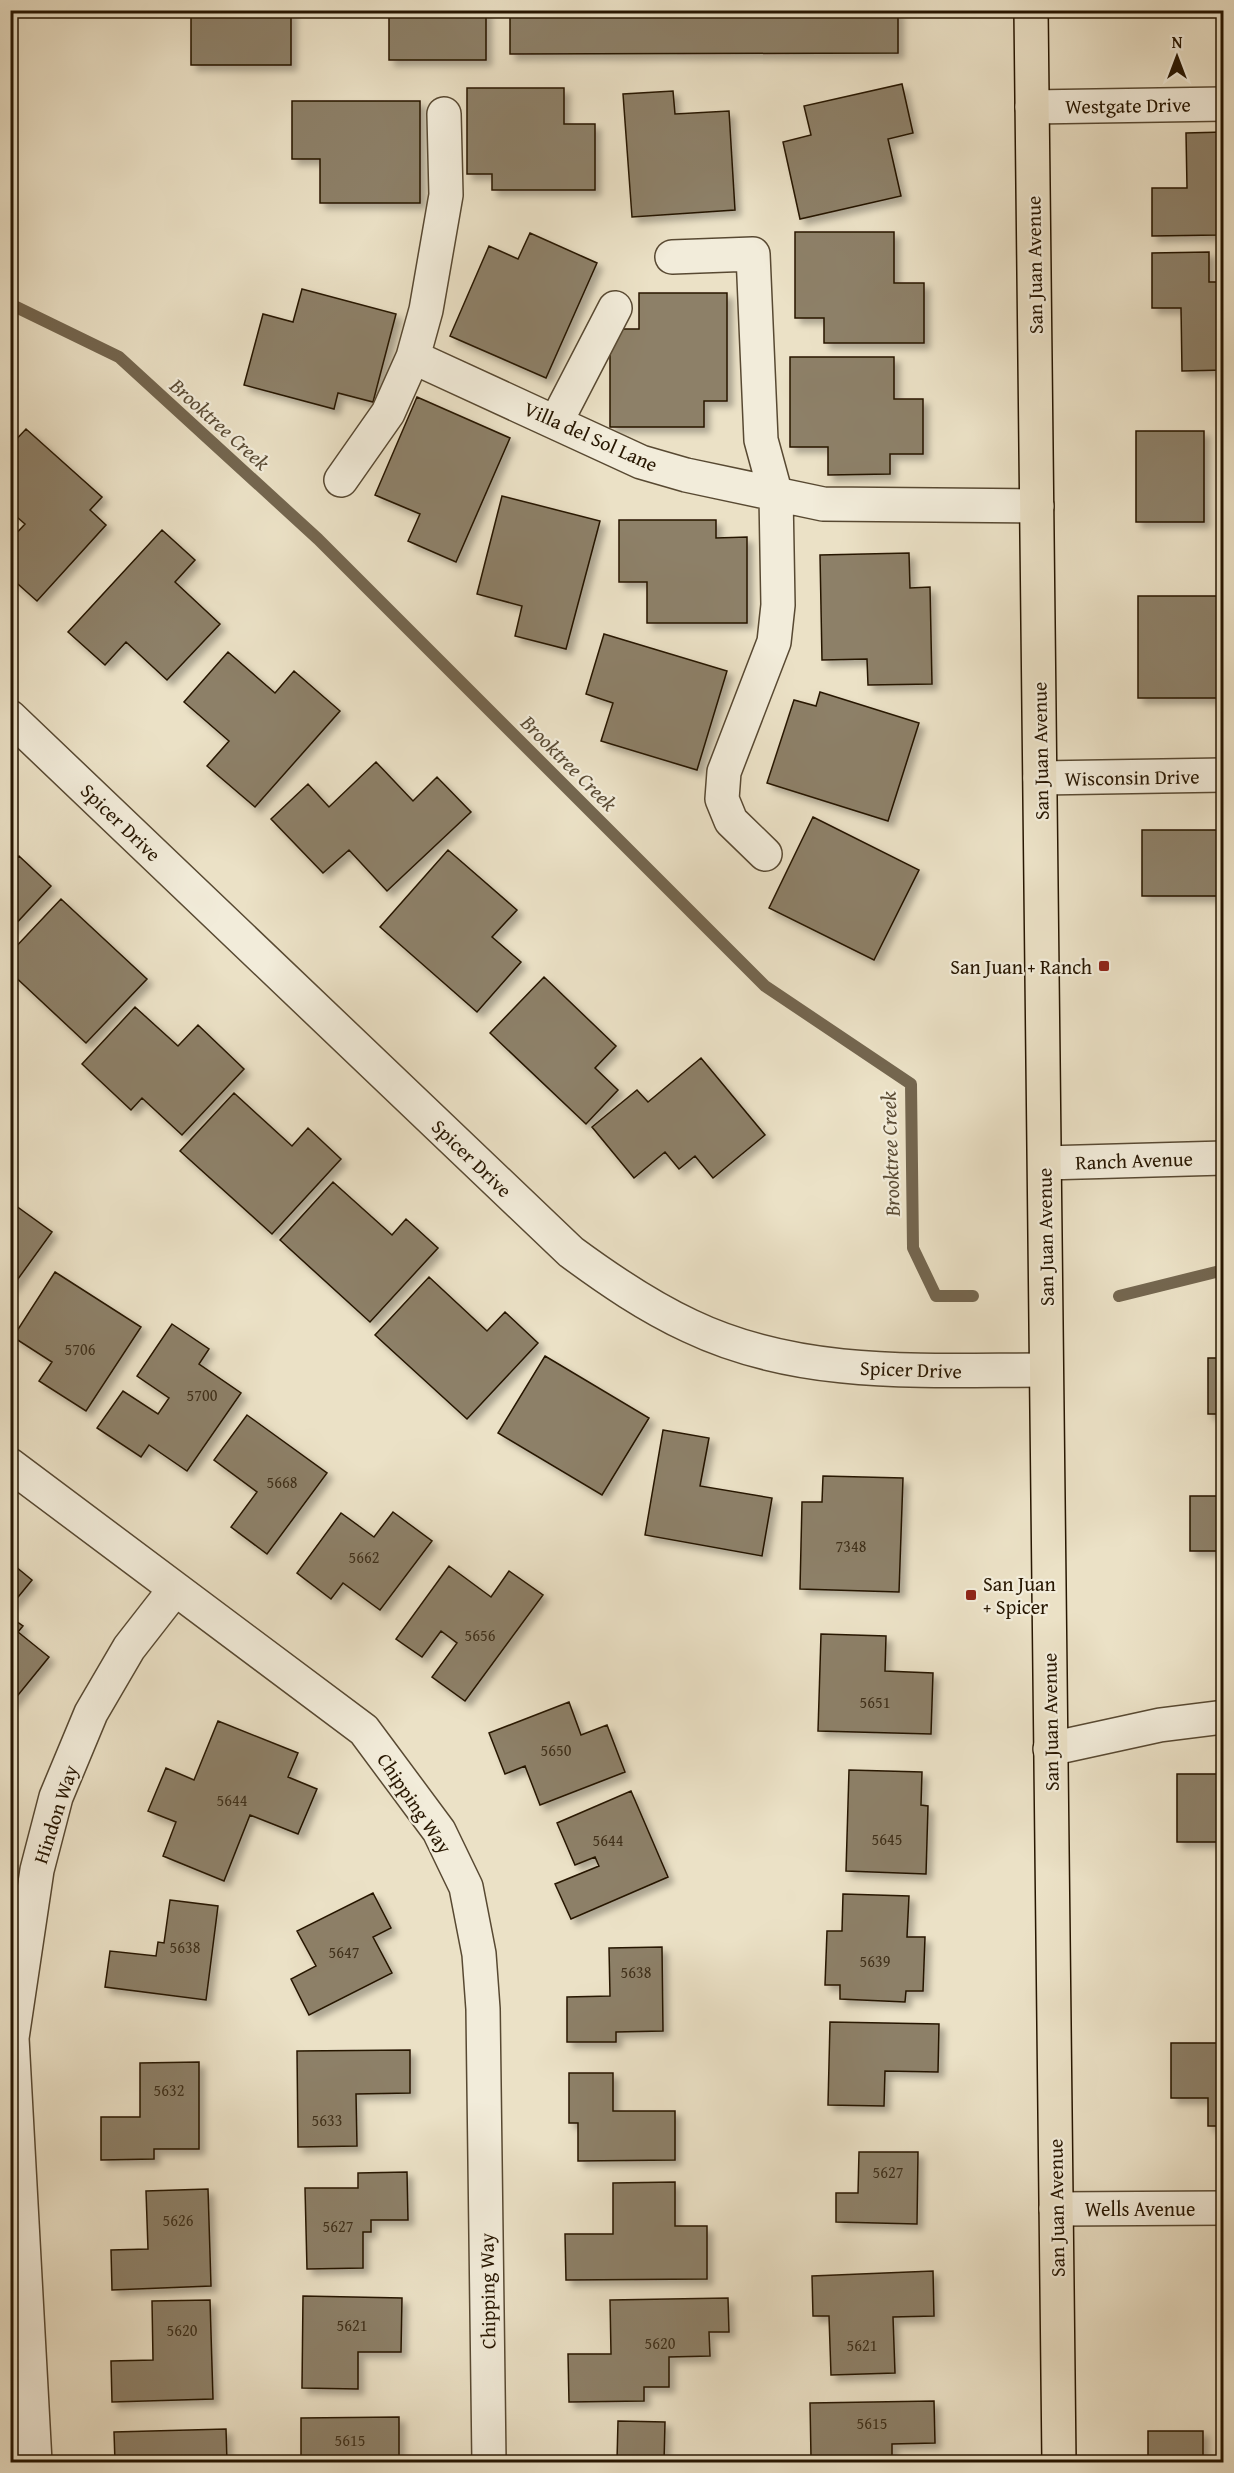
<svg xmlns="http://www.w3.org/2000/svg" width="1234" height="2473" font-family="'Gentium Book Plus',serif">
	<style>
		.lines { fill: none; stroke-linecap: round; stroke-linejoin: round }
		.stream { stroke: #74664f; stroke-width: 12 }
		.building { fill: #8d8067; stroke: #271601; stroke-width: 1.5; filter: url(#shadow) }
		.minor-casing { stroke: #584932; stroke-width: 36 }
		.major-casing { stroke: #271601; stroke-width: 36 }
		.minor { stroke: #f2ecda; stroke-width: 33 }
		.major { stroke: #ebe1c6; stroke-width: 33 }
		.poi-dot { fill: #8f2418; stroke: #f2ecda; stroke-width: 2 }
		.labels { text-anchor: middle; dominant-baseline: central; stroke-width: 4.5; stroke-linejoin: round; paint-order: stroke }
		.number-label { font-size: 16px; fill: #40301a }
		.street-label { font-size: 20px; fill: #271601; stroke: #f2ecda }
		.poi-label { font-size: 20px; fill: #271601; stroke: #f2ecda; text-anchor: end }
		.water-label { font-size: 21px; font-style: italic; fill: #5b4c35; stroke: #f2ecda }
	</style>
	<defs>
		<filter id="shadow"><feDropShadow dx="5.5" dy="5.5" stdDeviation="3" flood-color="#0004"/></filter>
	</defs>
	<rect width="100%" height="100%" fill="#ebe1c6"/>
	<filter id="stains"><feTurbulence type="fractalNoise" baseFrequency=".00333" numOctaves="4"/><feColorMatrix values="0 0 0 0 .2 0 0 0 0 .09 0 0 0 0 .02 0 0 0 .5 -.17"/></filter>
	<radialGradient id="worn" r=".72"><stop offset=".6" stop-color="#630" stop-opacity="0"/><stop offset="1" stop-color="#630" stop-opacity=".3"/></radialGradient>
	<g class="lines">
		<path class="stream" d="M10 304 119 357 318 539 765 986 911 1084 913 1248 936 1296H973
			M1119 1296 1224 1270"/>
	</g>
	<path class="building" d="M191 10H291V65H191Z
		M389 10H486V60H389Z
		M510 10H898V53L510 54Z
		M902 84 913 133 888 139 901 196 800 219 783 142 811 135 804 106Z
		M467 88H564V124H595V190H492V174H467Z
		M673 91 675 114 729 111 735 210 632 217 623 94Z
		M292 101H420V203H320V159H292Z
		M1224 132V193H1217L1218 235 1152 236V188H1187L1186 133Z
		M795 232H894V283H924V343H824V318H795Z
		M530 233 597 263 546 378 450 336 489 246 518 259Z
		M1209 252V282H1224V370L1182 371 1181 308H1152V253Z
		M302 289 396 314 373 402 338 393 334 409 244 385 263 314 293 322Z
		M639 293H727V401H704V427H610V329H639Z
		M790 357H894V399H923V454H890V474L828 475V447H790Z
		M417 397 510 438 456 562 408 541 420 514 375 495Z
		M26 429 102 497 90 510 106 525 37 601 10 577V540L25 524 10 511V446Z
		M1136 431H1204V522H1136Z
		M502 496 600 521 566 649 515 636 522 606 477 594Z
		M619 520H716V538L747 537V623H647V582H619Z
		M162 530 195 560 175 582 220 624 167 680 126 642 105 665 68 632Z
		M909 553 910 588 930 587 932 684 868 685 867 659 822 660 820 555Z
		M1138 596H1217V698H1138Z
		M604 634 727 671 697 770 601 741 613 703 586 694Z
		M228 652 275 693 294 671 340 711 255 807 207 766 229 741 184 702Z
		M820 692 919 723 888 821 767 783 794 700 816 706Z
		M376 762 413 801 437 777 471 812 387 891 349 850 323 873 271 819 308 784 329 807Z
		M813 817 919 870 874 960 769 908Z
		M1142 830H1224V896H1142Z
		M448 850 517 910 492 937 521 962 477 1012 380 927Z
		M19 856 51 886 10 930V865Z
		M61 899 147 979 86 1043 10 972V953Z
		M544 977 616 1046 595 1068 618 1090 586 1124 490 1033Z
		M135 1007 178 1046 198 1025 244 1069 182 1135 142 1098 131 1110 82 1064Z
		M701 1058 765 1135 713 1178 695 1156 679 1169 665 1152 634 1178 592 1127 637 1090 648 1102Z
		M234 1093 292 1146 308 1128 341 1159 272 1234 180 1151Z
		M333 1182 392 1235 406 1219 438 1248 370 1322 280 1240Z
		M12 1203 52 1232 10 1290V1205Z
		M55 1272 141 1327 86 1411 39 1381 52 1362 13 1337Z
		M429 1277 487 1331 505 1312 538 1343 467 1419 375 1335Z
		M172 1324 209 1349 199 1364 241 1393 187 1471 149 1445 141 1457 97 1428 123 1391 158 1414 169 1398 137 1376Z
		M545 1356 649 1418 602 1495 498 1433Z
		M1208 1358H1224V1414H1208Z
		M247 1415 327 1473 267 1554 231 1527 257 1492 214 1460Z
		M663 1430 709 1438 700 1486 772 1498 762 1556 645 1535Z
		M823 1476 903 1478 899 1592 800 1589 802 1502H822Z
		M1190 1496H1224V1551H1190Z
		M393 1512 432 1541 380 1610 343 1583 331 1599 297 1573 341 1513 374 1537Z
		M10 1562 32 1580 10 1607Z
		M449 1566 491 1597 509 1571 543 1595 465 1701 432 1677 457 1643 441 1631 422 1657 396 1639Z
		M10 1617 23 1626 18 1632 49 1657 10 1705Z
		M821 1634 886 1636 885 1671 933 1673 931 1734 818 1731Z
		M569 1702 581 1735 607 1725 625 1772 540 1805 525 1766 505 1774 489 1733Z
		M218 1721 298 1753 288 1777 317 1789 298 1834 250 1815 224 1881 163 1856 176 1822 148 1811 166 1768 194 1780Z
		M849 1770 922 1772 921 1805 928 1806 926 1874 846 1871Z
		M1177 1774H1224V1842H1177Z
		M631 1791 668 1877 571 1919 555 1884 599 1866 595 1857 575 1865 557 1823Z
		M373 1893 391 1928 373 1937 392 1973 309 2015 291 1979 316 1966 297 1931Z
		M843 1894 909 1896 907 1937H925L923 1991H906L905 2002 840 1999V1985H825L827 1931H842Z
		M170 1900 218 1906 206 2000 105 1987 110 1951 156 1956 158 1942 164 1943Z
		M662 1947 663 2031 616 2032V2042H567V1997L610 1996 609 1948Z
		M830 2022 939 2024 938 2072 885 2071 884 2106 828 2105Z
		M1171 2043H1224V2126H1208V2098H1171Z
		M410 2050V2093L356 2094 357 2146 298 2147 297 2051Z
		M199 2062V2149H154V2159L101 2160V2117H140V2063Z
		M569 2073H613V2111H675V2160L578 2161V2123H569Z
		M859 2152H918L917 2224 836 2222V2193H858Z
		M407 2172 408 2220H371V2232H363V2268L307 2269 305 2188H358V2173Z
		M675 2182V2226H707V2279L566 2280 565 2234H613V2183Z
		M208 2189 211 2286 112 2290 111 2250 148 2249 146 2191Z
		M933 2271 934 2316 893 2317 895 2373 831 2375 829 2316H813L812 2276Z
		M303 2296 402 2298 401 2352H358V2389L302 2388Z
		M728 2298 729 2332H709L710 2356 669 2357V2387H644V2401L569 2402 568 2354H611L610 2300Z
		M210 2300 213 2399 112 2402 111 2361 153 2360 152 2301Z
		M934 2401 935 2443 892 2444V2462H834L833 2457H811L810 2403Z
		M399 2417V2462H301V2418Z
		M618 2421 665 2422 664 2462H570V2459L617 2460Z
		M226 2429 227 2462H115L114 2432Z
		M1148 2431H1203V2462H1148Z"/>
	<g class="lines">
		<g class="minor-casing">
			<path id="minor" d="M1032 107 1224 104
				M672 257 753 254 761 440 776 495 778 605 774 642 724 772 722 799 731 821 765 854
				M413 357 641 462 686 475 823 504 1037 506
				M556 422 615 308
				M341 480 388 413 413 357 426 310 446 195 444 114
				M10 717 571 1252C609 1280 647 1306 690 1326 801 1379 926 1370 1045 1370
				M1040 778 1224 775
				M1045 1163 1224 1158
				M10 1465 364 1730 439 1831 466 1887 479 1954 483 2009 489 2462
				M1050 1749 1160 1725 1224 1717
				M1056 2209 1224 2208
				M35 2462 12 2038 37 1870 56 1797 91 1713 129 1648 175 1589"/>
		</g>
		<g class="major-casing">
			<path id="major" d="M1031 10 1059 2462"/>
		</g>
		<use href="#minor" class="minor"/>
		<use href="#major" class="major"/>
	</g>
	<g class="poi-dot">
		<rect x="1098" y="960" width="12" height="12" rx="3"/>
		<rect x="965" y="1589" width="12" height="12" rx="3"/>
	</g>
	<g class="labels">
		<g class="number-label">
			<text x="80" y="1349">5706</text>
			<text x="202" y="1395">5700</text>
			<text x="282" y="1482">5668</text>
			<text x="851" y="1546">7348</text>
			<text x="364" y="1557">5662</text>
			<text x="480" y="1635">5656</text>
			<text x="875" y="1702">5651</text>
			<text x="556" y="1750">5650</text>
			<text x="232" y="1800">5644</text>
			<text x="887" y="1839">5645</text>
			<text x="608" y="1840">5644</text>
			<text x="185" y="1947">5638</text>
			<text x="344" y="1952">5647</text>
			<text x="875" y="1961">5639</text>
			<text x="636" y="1972">5638</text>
			<text x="169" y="2090">5632</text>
			<text x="327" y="2120">5633</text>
			<text x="888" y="2172">5627</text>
			<text x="178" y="2220">5626</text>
			<text x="338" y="2226">5627</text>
			<text x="352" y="2325">5621</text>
			<text x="182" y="2330">5620</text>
			<text x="660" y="2343">5620</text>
			<text x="862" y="2345">5621</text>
			<text x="872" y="2423">5615</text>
			<text x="350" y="2440">5615</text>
		</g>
		<g class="street-label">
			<text transform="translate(1128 105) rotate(-1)">Westgate Drive</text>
			<text transform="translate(1034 265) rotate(-91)">San Juan Avenue</text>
			<text transform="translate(591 436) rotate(24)">Villa del Sol Lane</text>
			<text transform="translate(1040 751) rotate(-91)">San Juan Avenue</text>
			<text transform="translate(1132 777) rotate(-1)">Wisconsin Drive</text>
			<text transform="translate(121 822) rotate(44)">Spicer Drive</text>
			<text transform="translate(472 1158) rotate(44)">Spicer Drive</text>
			<text transform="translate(1134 1160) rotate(-2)">Ranch Avenue</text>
			<text transform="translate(1045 1237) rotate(-91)">San Juan Avenue</text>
			<text transform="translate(911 1369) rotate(2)">Spicer Drive</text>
			<text transform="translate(1050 1722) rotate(-91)">San Juan Avenue</text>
			<text transform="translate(415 1803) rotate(56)">Chipping Way</text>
			<text transform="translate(55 1814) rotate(-72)">Hindon Way</text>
			<text transform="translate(1056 2208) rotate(-91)">San Juan Avenue</text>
			<text x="1140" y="2208">Wells Avenue</text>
			<text transform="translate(487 2291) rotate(-91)">Chipping Way</text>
		</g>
		<g class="poi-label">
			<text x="1092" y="966">San Juan + Ranch</text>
			<text x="983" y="1583" text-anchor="start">San Juan<tspan x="983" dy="23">+ Spicer</tspan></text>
		</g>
		<g class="water-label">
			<text transform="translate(220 424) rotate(42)">Brooktree Creek</text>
			<text transform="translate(569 763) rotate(45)">Brooktree Creek</text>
			<text transform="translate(890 1154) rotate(-92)">Brooktree Creek</text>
		</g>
	</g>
	<rect width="1234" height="2473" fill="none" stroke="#ebe1c6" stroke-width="36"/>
	<rect x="12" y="12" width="1210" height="2449" fill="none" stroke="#271601" stroke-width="3"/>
	<rect x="18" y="18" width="1198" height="2437" fill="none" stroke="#271601" stroke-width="1.5"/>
	<g transform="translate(1177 57)" stroke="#f2ecda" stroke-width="4.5" paint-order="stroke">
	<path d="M0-4.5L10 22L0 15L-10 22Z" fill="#271601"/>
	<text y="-9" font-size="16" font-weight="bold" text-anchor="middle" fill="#271601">N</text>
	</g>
	<rect width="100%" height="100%" filter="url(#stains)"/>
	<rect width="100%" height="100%" fill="url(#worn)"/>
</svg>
